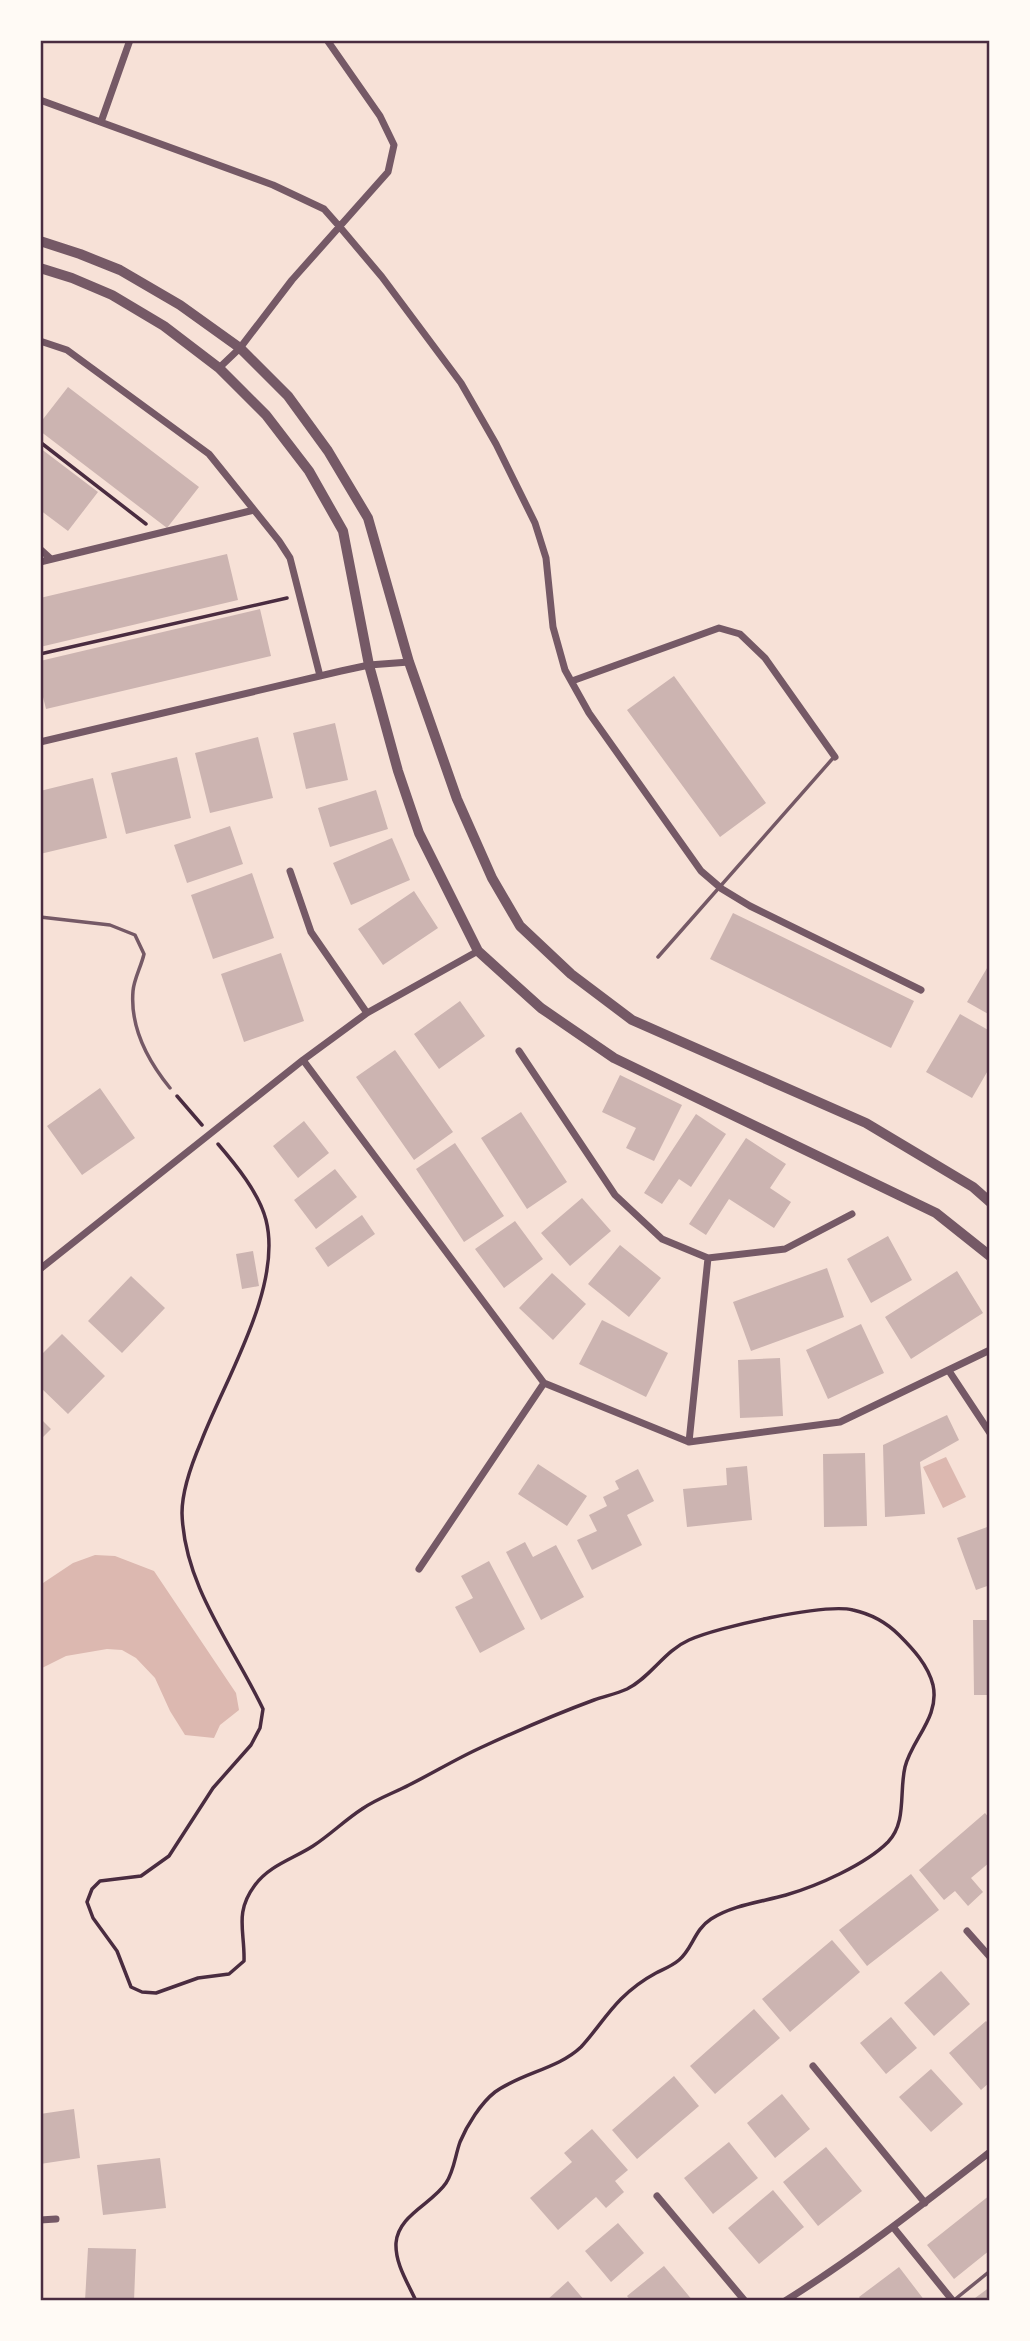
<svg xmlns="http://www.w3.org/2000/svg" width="1030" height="2341" font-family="'Nunito Sans',sans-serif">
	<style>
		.water { fill: #dcb8b0 }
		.building { fill: #ccb4b1 }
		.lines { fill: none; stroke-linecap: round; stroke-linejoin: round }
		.path { stroke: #4a2c40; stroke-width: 3.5 }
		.service { stroke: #755966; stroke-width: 3.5 }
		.minor { stroke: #755966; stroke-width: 7 }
		.tertiary { stroke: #755966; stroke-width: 10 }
		.neatline { fill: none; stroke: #4a2c40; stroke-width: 2.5 }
	</style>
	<rect width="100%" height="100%" fill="#f7e1d7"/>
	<path class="water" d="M946 1457 966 1497 943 1508 923 1467Z
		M95 1555 115 1556 154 1571 236 1693 239 1710 220 1725 214 1738 185 1735 170 1711 155 1678 136 1658 122 1650 107 1649 66 1656 40 1669V1585L73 1563Z"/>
	<path class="building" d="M68 387 199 487 167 528 40 431V423Z
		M40 448 98 492 68 531 40 510Z
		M227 554 238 600 40 647V598Z
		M260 609 271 656 46 709 40 685V661Z
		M674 676 766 803 720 837 627 710Z
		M335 723 348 780 306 789 293 733Z
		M258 737 273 798 210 813 195 753Z
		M177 757 191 818 126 834 111 773Z
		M93 778 107 838 40 854V791Z
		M376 790 388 829 330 847 318 808Z
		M230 826 243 864 187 883 174 845Z
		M392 838 410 880 351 905 333 863Z
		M252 873 274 938 213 959 191 895Z
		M414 891 438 928 383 965 358 929Z
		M733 913 914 1001 891 1048 710 959Z
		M281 953 304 1021 244 1042 221 974Z
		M990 963V1015L967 1002Z
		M460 1001 485 1036 439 1069 414 1034Z
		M960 1014 990 1031V1067L972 1098 926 1072Z
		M395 1050 453 1132 414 1160 356 1077Z
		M620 1075 682 1105 654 1161 626 1148 636 1128 602 1112Z
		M100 1088 135 1138 82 1175 47 1126Z
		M521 1112 567 1182 527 1209 481 1138Z
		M696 1114 726 1134 691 1187 679 1179 662 1204 644 1193Z
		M304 1121 329 1153 298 1178 273 1146Z
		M746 1138 786 1164 770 1188 791 1202 774 1228 729 1199 706 1235 689 1224Z
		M455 1143 504 1216 464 1242 416 1169Z
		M335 1169 357 1197 316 1229 294 1200Z
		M582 1198 611 1231 570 1266 541 1233Z
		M362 1215 375 1234 328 1267 315 1248Z
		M515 1221 543 1259 504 1288 475 1249Z
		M888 1236 912 1280 871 1303 847 1259Z
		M620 1245 661 1278 629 1317 588 1284Z
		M253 1251 259 1286 242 1289 236 1254Z
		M827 1268 844 1317 751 1351 733 1302Z
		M957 1271 983 1313 911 1359 885 1317Z
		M552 1273 586 1304 553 1340 519 1308Z
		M131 1276 165 1308 122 1353 88 1321Z
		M602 1320 668 1353 646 1397 579 1364Z
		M861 1324 884 1373 828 1399 806 1350Z
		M62 1334 105 1376 68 1414 40 1387V1356Z
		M780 1358 783 1416 740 1418 738 1360Z
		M947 1415 959 1440 920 1462 925 1514 885 1517 883 1445Z
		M40 1418 51 1429 40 1440Z
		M865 1453 867 1526 824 1527 823 1454Z
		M538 1464 587 1496 567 1526 518 1494Z
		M747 1466 752 1520 687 1527 683 1489 727 1485 726 1468Z
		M638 1469 654 1501 627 1515 642 1545 592 1570 577 1540 597 1531 589 1515 607 1506 603 1497 619 1489 615 1481Z
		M990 1526V1585L976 1590 957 1538Z
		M525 1542 533 1557 556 1545 584 1597 541 1620 506 1552Z
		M489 1561 525 1629 480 1653 455 1607 473 1598 461 1576Z
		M973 1620H990V1695H974Z
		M985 1813 990 1819V1862L971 1878 983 1892 968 1906 955 1891 944 1900 919 1870Z
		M911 1874 939 1910 867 1966 839 1930Z
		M832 1940 860 1972 790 2032 762 1999Z
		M941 1971 970 2004 934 2036 904 2003Z
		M754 2009 780 2038 715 2094 690 2066Z
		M891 2017 917 2048 886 2074 860 2043Z
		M986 2021 990 2025V2082L981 2090 949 2053Z
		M931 2069 963 2104 931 2132 899 2097Z
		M674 2076 699 2106 637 2159 612 2130Z
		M782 2094 810 2129 775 2158 747 2123Z
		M74 2109 80 2158 40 2164V2114Z
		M592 2129 628 2170 615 2181 624 2192 606 2208 596 2197 558 2230 530 2198 572 2162 564 2153Z
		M729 2142 758 2178 713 2214 684 2178Z
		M826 2147 862 2191 818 2226 783 2182Z
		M160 2158 166 2208 103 2215 97 2165Z
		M773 2190 804 2227 759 2264 728 2228Z
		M990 2195V2250L954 2279 927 2245Z
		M618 2223 644 2253 611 2282 585 2251Z
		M88 2248 136 2249 134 2301H85Z
		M664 2266 693 2301H631L627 2296Z
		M899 2267 925 2301H862L859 2297Z
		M568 2281 585 2301H546Z
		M990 2287V2301H971Z"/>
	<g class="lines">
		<path class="path" d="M40 442 146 524
			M40 654 287 598
			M177 1096 202 1125
			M218 1144C236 1165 259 1193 266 1220 283 1287 224 1381 201 1442 192 1463 182 1490 182 1513 184 1586 233 1646 263 1709L260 1728 251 1745 213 1788 169 1856 141 1876 100 1881 92 1889 87 1902 93 1918 117 1951 131 1987 142 1992 156 1993 198 1978 229 1974 244 1961C245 1931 234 1913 255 1885 270 1865 293 1859 313 1846 330 1835 345 1820 362 1809 376 1799 394 1793 409 1785 433 1773 456 1759 480 1748 517 1731 556 1714 594 1700 605 1696 616 1694 627 1689 651 1677 664 1651 689 1640 717 1627 825 1603 853 1610 871 1614 886 1622 899 1635 913 1649 928 1665 933 1685 940 1717 912 1739 905 1767 899 1792 907 1822 888 1842 865 1865 817 1886 786 1895 761 1902 733 1905 711 1919 694 1930 693 1948 679 1960 672 1966 664 1969 656 1973 643 1980 631 1989 621 1999 606 2014 595 2032 581 2047 558 2069 521 2073 495 2092 481 2103 467 2125 460 2142 455 2156 454 2171 446 2183 432 2204 398 2215 396 2243 395 2264 408 2283 416 2301"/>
		<path class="service" d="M40 917 110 925 135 935 144 954C141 967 134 979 133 991 130 1027 148 1061 170 1088
			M658 957 834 757
			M953 2301 990 2271"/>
		<path class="minor" d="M40 100 273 185 324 209 339 226 382 277 461 383 496 444 535 523 546 558 553 627 565 670 589 713 701 871 722 889 750 906 921 990
			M101 122 130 40
			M40 341 67 350 209 454 279 541 290 558 320 676
			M219 368 240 348 292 280 388 172 394 145 380 116 327 40
			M40 549 51 559
			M40 562 254 510
			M572 681 719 628 740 634 765 658 835 757
			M40 742 341 671 369 665 409 662
			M290 871 311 932 367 1013
			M519 1051 615 1195 662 1239 708 1258 785 1249 852 1214
			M303 1060 544 1383 689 1442 840 1422 990 1350
			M40 1269 303 1060 367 1013 478 951
			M949 1371 990 1433
			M689 1442 708 1258
			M419 1569 544 1383
			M967 1931 990 1957
			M813 2066 925 2203
			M657 2196 745 2301
			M40 2220 56 2219
			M893 2227 953 2301
			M785 2301C857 2256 923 2204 990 2152"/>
		<path class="tertiary" d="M40 241 80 254 120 270 180 305 240 348 288 396 328 451 368 518 409 662 457 799 492 878 520 926 571 974 632 1020 866 1123 973 1187 990 1202
			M40 268 72 278 112 295 164 326 219 368 266 415 309 471 343 531 369 665 398 771 419 833 478 951 541 1008 614 1058 936 1213 990 1256"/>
	</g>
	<rect width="1030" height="2341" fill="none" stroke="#fffaf5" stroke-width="84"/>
	<rect x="42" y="42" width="946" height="2257" class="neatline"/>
</svg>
